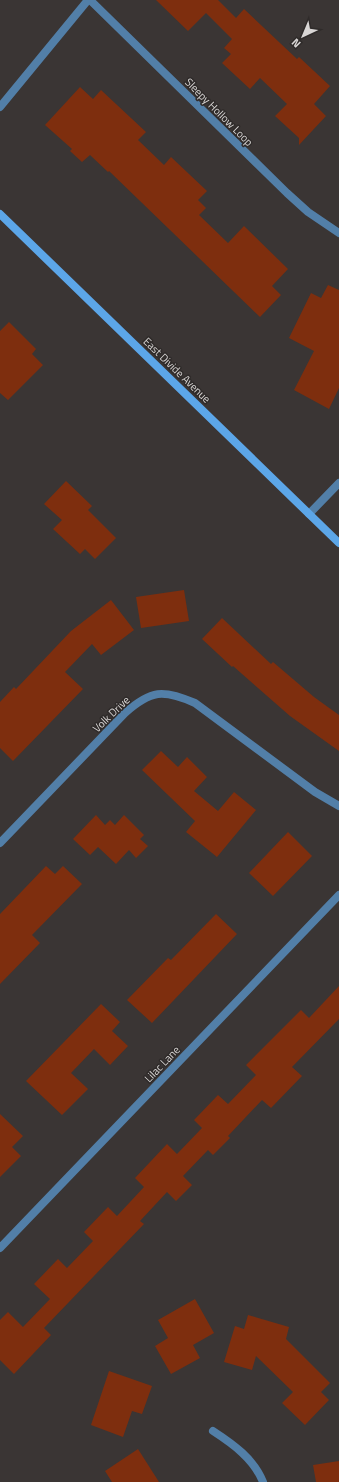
<svg xmlns="http://www.w3.org/2000/svg" width="339" height="1482" font-family="'Titillium Web',sans-serif">
	<style>
		.building { fill: #7e2e0e }
		.lines { fill: none; stroke-linecap: round; stroke-linejoin: round }
		.street { stroke: #527fa8; stroke-width: 8 }
		.secondary { stroke: #5ca6e8; stroke-width: 8 }
		.labels { text-anchor: middle; dominant-baseline: central; stroke-width: 3; stroke-linejoin: round; paint-order: stroke }
		.street-label { font-size: 11px; fill: #d9d6d5; stroke: #2f2b2a }
	</style>
	<rect width="100%" height="100%" fill="#3a3534"/>
	<path class="building" d="M156 0H218L236 18 244 9 297 59 299 57 330 86 314 104 326 116 299 145V138L275 116 287 104 260 78 250 89 222 63 231 54 224 48 232 39 206 13 188 31Z
		M80 87 93 99 101 90 146 132 138 140 164 165 171 157 207 191 198 200 206 208 199 215 228 243 244 226 288 269 272 286 281 295 260 317 109 171 108 172 90 155 82 162 70 151 72 149 45 125Z
		M328 285 339 290V388L329 409 294 390 314 351 289 338 311 293 321 298Z
		M9 322 36 349 32 354 43 365 8 400 0 393V331Z
		M66 481 92 506 88 510 116 538 95 559 85 549 80 554 53 529 62 520 44 504Z
		M184 590 189 621 141 628 136 597Z
		M111 600 134 630 101 655 92 644 65 672 83 689 13 761 0 748V702L14 687 16 689 71 631Z
		M222 618 271 664 273 662 314 697 339 715V751L290 716 233 666 232 667 202 639Z
		M161 751 178 767 187 757 207 777 194 791 218 811 234 792 256 810 217 857 186 832 195 821 142 770Z
		M96 815 105 825 110 820 115 825 124 815 144 835 140 839 148 846 136 858 129 850 116 864 98 847 90 855 73 839Z
		M288 832 312 856 273 896 249 873Z
		M46 866 55 874 63 866 82 884 32 935 40 943 0 984V914Z
		M216 914 237 934 152 1023 127 1000 168 958 171 960Z
		M339 986V1019L292 1067 302 1076 271 1108 262 1100 228 1136 230 1138 213 1155 208 1150 183 1176 192 1185 176 1201 167 1192 140 1221 144 1224 44 1328 51 1335 14 1374 0 1360V1320L8 1312 23 1327 50 1299 34 1284 58 1259 67 1268 93 1241 84 1232 108 1207 117 1216 144 1187 135 1178 167 1144 177 1154 202 1128 194 1120 218 1095 228 1104 256 1075 246 1065 301 1010 309 1018Z
		M101 1004 120 1022 112 1031 128 1046 110 1065 94 1049 71 1073 88 1089 62 1115 26 1081Z
		M0 1114 23 1136 12 1147 21 1156 0 1177Z
		M195 1299 214 1333 193 1345 200 1358 171 1374 155 1346 168 1338 158 1320Z
		M248 1315 289 1327 286 1339 330 1383 321 1392 329 1400 305 1425 282 1403 293 1392 256 1356 252 1370 224 1362 235 1326 244 1329Z
		M109 1371 152 1386 142 1414 132 1411 123 1437 91 1425Z
		M138 1449 159 1482H112L105 1471Z
		M339 1461V1482H316L313 1465Z"/>
	<g class="lines">
		<path class="street" d="M90 0 287 193 308 212 339 233
			M0 107 88 0
			M309 514 339 483
			M0 843 125 713C151 690 163 689 195 703L315 792 339 806
			M0 1248 339 895
			M213 1431C233 1444 254 1459 263 1482"/>
		<path class="secondary" d="M0 214 339 543"/>
	</g>
	<g class="labels">
		<g class="street-label">
			<text transform="translate(219 112) rotate(45)">Sleepy Hollow Loop</text>
			<text transform="translate(177 370) rotate(44)">East Divide Avenue</text>
			<text transform="translate(111 714) rotate(-44)">Volk Drive</text>
			<text transform="translate(162 1064) rotate(-46)">Lilac Lane</text>
		</g>
	</g>
	<g transform="translate(303 36) rotate(224)" stroke="#2f2b2a" stroke-width="3" paint-order="stroke">
	<path d="M0-3L7 15L0 10L-7 15Z" fill="#d9d6d5"/>
	<text y="-6" font-size="11" font-weight="bold" text-anchor="middle" fill="#d9d6d5">N</text>
	</g>
</svg>
